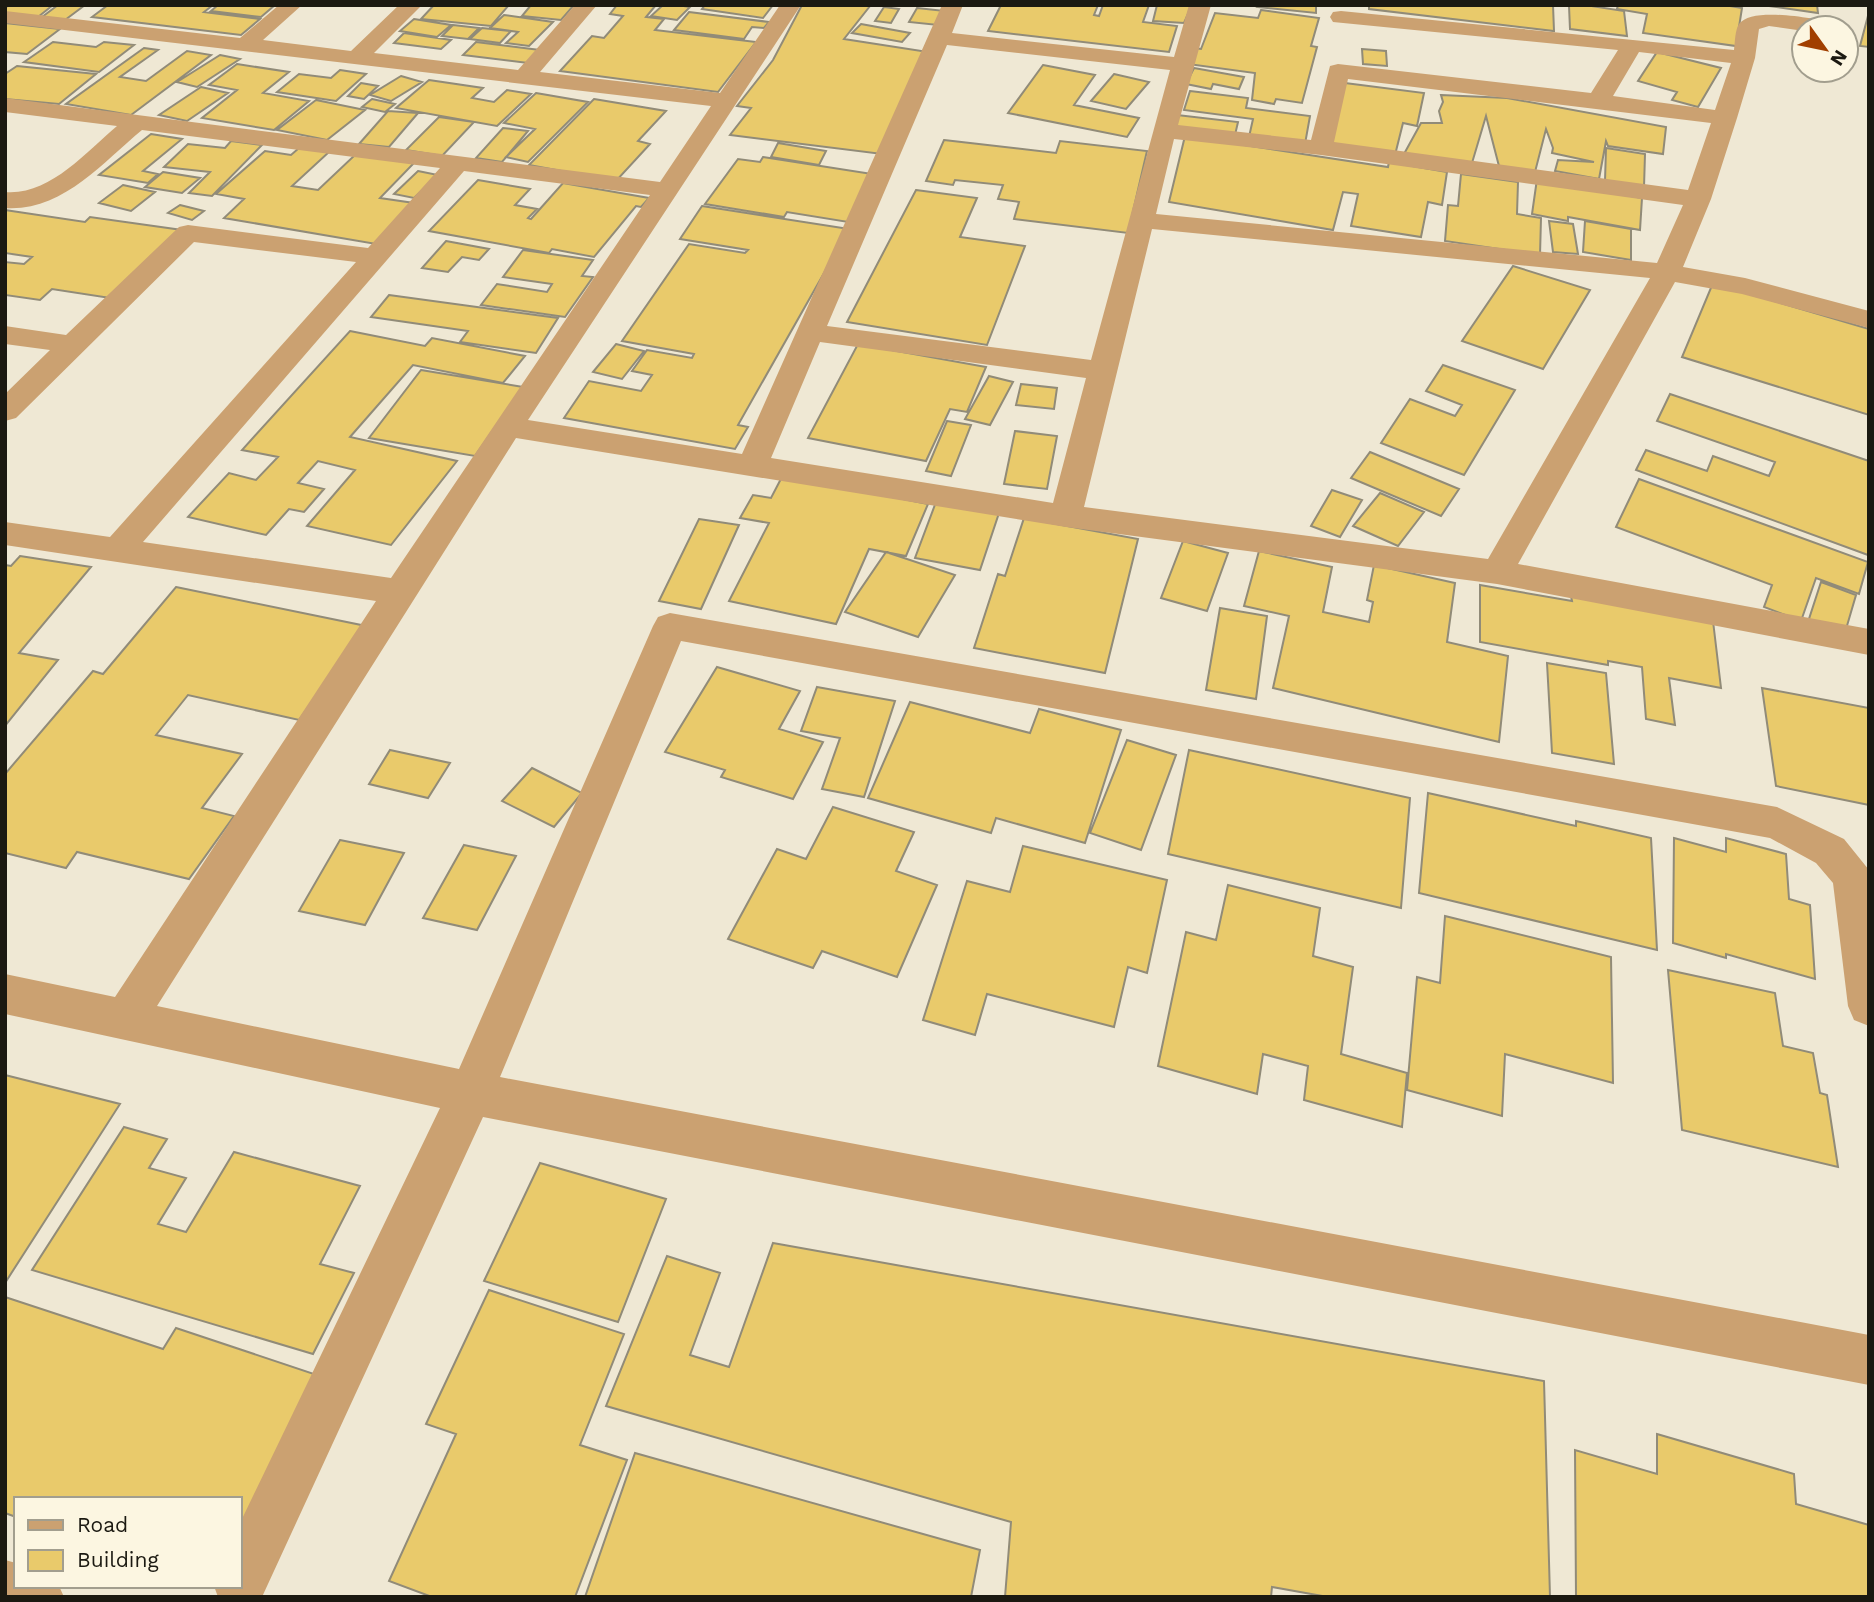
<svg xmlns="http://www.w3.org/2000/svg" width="1874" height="1602" font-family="'Work Sans',sans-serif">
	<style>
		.building { fill: #e9ca6b; stroke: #918b78; stroke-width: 2 }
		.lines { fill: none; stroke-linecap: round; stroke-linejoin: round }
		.minor { fill: #cba171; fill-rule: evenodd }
	</style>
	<rect width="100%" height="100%" fill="#efe8d4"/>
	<path class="building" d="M9 5H53L38 17 5 13V8Z
		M58 5H85L65 20 42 17Z
		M108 5H213L204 12 260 19 241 35 92 17Z
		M218 5H275L261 17 211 11Z
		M434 5H509L491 26 421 19Z
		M531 5H574L561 20 522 16Z
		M617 5H656L646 17 664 19 655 30 756 42 718 92 560 71 592 36 604 38 623 16 610 14Z
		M663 5H677L690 7 677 20 651 16Z
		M705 5H773L763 18 702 9Z
		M802 5 870 6 844 39 928 52 882 154 730 135 751 108 737 106 773 60Z
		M1001 5H1098L1094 15 1099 16 1103 5H1149L1143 22 1177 26 1169 52 988 31Z
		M1157 5H1192L1184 23 1153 21Z
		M1258 5H1316V13L1257 7Z
		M1369 5H1553L1554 31 1369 9Z
		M1561 5H1585L1624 11 1627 36 1570 29 1569 6Z
		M1618 5H1724L1742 8 1736 46 1643 33 1647 14 1617 9Z
		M1749 5H1817L1818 13 1769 6Z
		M884 7 899 9 891 23 875 21Z
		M917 8 945 11 938 25 909 22Z
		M1261 10 1319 18 1311 46 1317 47 1302 103 1276 99 1274 104 1252 100 1255 73 1188 64 1194 48 1201 49 1215 13 1258 18Z
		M689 12 769 22 764 28 752 27 744 39 674 30Z
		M1869 12V47L1860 46Z
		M504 15 553 22 529 46 506 43 518 32 490 28Z
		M414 19 451 25 437 37 400 31Z
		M5 23 60 29 27 54 5 52Z
		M861 24 910 33 902 42 852 33Z
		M453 25 479 28 468 39 442 36Z
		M482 28 511 31 500 43 470 39Z
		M404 33 451 40 441 49 394 43Z
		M53 42 96 47 104 42 134 45 99 72 24 62Z
		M476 42 540 50 528 63 463 55Z
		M144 48 158 50 120 77 146 81 187 51 211 55 131 115 66 104Z
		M1362 49 1386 51 1387 66 1363 64Z
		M1657 52 1721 68 1698 107 1672 100 1677 92 1638 81Z
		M220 55 240 59 197 87 177 82Z
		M237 64 289 72 263 93 309 101 274 130 202 118 237 90 209 85Z
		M1043 65 1095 75 1074 105 1139 118 1127 137 1008 113Z
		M17 66 96 74 59 104 5 99V74Z
		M1194 68 1244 77 1239 89 1213 84 1211 89 1186 84Z
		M340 70 366 74 336 101 277 92 299 74 331 78Z
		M1114 74 1149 82 1126 109 1091 101Z
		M401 76 422 82 391 101 370 95Z
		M429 80 483 88 472 98 494 102 507 90 531 94 497 126 396 108Z
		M361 83 378 86 364 99 348 96Z
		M1345 83 1424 93 1417 126 1403 123 1395 155 1329 143Z
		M201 87 228 93 187 121 159 115Z
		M1190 91 1248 98 1246 108 1310 116 1305 144 1249 137 1253 119 1184 110Z
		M536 93 588 102 528 162 506 157 535 129 504 123Z
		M1441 95 1507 98 1666 127 1663 154 1608 146 1606 141 1599 179 1555 171 1558 160 1594 162 1552 153 1553 148 1546 129 1535 172 1500 170 1486 116 1472 163 1404 154 1421 123H1442L1439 111 1443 102Z
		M372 99 395 104 385 112 362 107Z
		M594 99 666 111 638 141 650 144 616 181 529 165Z
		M316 100 365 110 327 140 277 130Z
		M388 111 418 113 389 147 359 144Z
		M1177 115 1238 122 1235 135 1173 127Z
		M439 117 474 122 442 156 406 150Z
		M503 128 528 131 502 162 476 158Z
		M151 134 182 139 143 171 158 174 148 183 99 175Z
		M1185 136 1388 167 1389 162 1447 172 1442 205 1428 202 1421 237 1351 226 1358 194 1343 192 1333 230 1169 202Z
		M944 140 1056 153 1060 141 1147 151 1128 233 1014 219 1019 202 998 199 1003 185 955 180 953 185 926 181Z
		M231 141 262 145 212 196 189 193 210 172 164 167 188 144 225 148Z
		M778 143 826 151 819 165 771 157Z
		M299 148 329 152 292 186 318 190 356 154 414 163 380 198 414 203 376 244 224 218 244 199 216 194 265 151 291 155Z
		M1606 148 1645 154 1644 187 1605 181Z
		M763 157 872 174 848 222 787 212 784 217 705 204 738 159 760 162Z
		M418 171 438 175 414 198 394 194Z
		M163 172 200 178 182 193 145 187Z
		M1461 174 1518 182 1517 214 1541 218 1540 255 1445 241 1448 205 1458 206Z
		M1537 179 1642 198 1640 230 1568 217V221L1532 214Z
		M478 180 530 189 515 205 537 209 528 218 531 219 563 183 649 198 641 207 636 206 594 257 552 249 549 253 429 231Z
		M123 185 155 192 131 211 99 203Z
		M916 190 977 198 960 237 1025 246 987 345 847 322Z
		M180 205 204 211 192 220 168 213Z
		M702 206 849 229 738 425 748 427 735 449 564 418 589 381 641 391 652 375 632 371 647 350 692 358 694 354 622 341 689 244 745 253 748 250 680 239Z
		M5 210 85 222 90 217 182 230 110 298 52 289 40 300 5 295V262L24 264 32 257 5 253Z
		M1549 221 1573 224 1578 254 1553 252Z
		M1585 221 1631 229V260L1583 252Z
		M446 241 489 249 479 260 462 257 448 272 422 268Z
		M523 250 593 260 582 276 593 277 565 317 481 305 497 284 547 292 552 284 503 277Z
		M1513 266 1590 290 1543 369 1462 341Z
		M1713 283 1869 329V415L1682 357Z
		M389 295 558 318 536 353 460 342 468 331 371 317Z
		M350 331 425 346 432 338 525 356 503 383 413 365 350 437 457 461 391 545 307 526 355 470 318 461 298 483 324 489 304 512 289 509 266 535 188 517 229 473 256 480 278 457 242 450Z
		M616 344 644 351 622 379 593 372Z
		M858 344 986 367 967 412 950 409 926 461 808 438Z
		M1443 365 1515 390 1464 475 1381 443 1410 399 1455 416 1462 405 1426 391Z
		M421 370 523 387 475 456 369 438Z
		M989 376 1013 382 990 425 965 419Z
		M1021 384 1057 388 1054 409 1016 405Z
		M1670 394 1869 461 1868 555 1636 470 1646 450 1707 471 1713 456 1769 476 1775 462 1657 421Z
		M947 421 971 425 951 476 926 471Z
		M1015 431 1057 436 1047 489 1004 484Z
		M1370 452 1459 489 1441 516 1351 478Z
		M783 475 928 504 906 556 869 549 836 624 729 601 769 523 740 518 753 495 771 498Z
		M1639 479 1868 562 1859 594 1816 578 1801 621 1764 607 1772 585 1616 527Z
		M1332 490 1362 500 1340 537 1311 526Z
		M1380 493 1424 512 1398 546 1353 526Z
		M936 502 999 513 980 570 915 558Z
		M1024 518 1138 539 1105 673 974 648 998 574 1005 576Z
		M699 519 739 525 701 609 659 601Z
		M1183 541 1228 553 1207 611 1161 598Z
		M1259 551 1332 567 1323 612 1369 622 1373 602 1367 600 1374 565 1455 583 1447 642 1508 656 1499 742 1273 688 1289 616 1244 606Z
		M886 552 955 575 918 637 845 612Z
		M20 556 91 567 19 653 58 660 5 726V565L11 566Z
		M1821 582 1856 595 1844 636 1808 622Z
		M1480 585 1572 601 1571 596 1713 621 1721 688 1669 678 1675 725 1646 719 1642 667 1608 661V665L1480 642Z
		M176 587 366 626 299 720 188 695 156 735 242 754 202 808 234 816 189 879 77 852 66 868 5 853V774L93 671 103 674Z
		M1220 608 1267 616 1256 699 1206 690Z
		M1547 663 1606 673 1614 764 1552 753Z
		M717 667 800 691 779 729 823 742 793 799 721 777 725 770 665 752Z
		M817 687 895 701 864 797 822 789 840 738 801 731Z
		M1762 688 1869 708V805L1776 786Z
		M910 702 1030 733 1039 709 1121 730 1085 843 996 818 991 833 868 798Z
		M1127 740 1176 755 1141 850 1090 833Z
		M390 750 450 763 428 798 369 784Z
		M1189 750 1410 798 1401 908 1168 854Z
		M532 768 582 793 554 827 502 801Z
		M1428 793 1576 826V821L1651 838 1657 950 1419 893Z
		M833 807 914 832 896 871 937 885 897 977 822 951 813 968 728 939 777 849 806 859Z
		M1674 838 1726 852V838L1786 854 1789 899 1810 905 1815 979 1726 954V958L1673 943Z
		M340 840 404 853 365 925 299 911Z
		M464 845 516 856 477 930 423 918Z
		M1023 846 1167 880 1147 973 1128 967 1114 1027 987 994 975 1035 923 1020 967 881 1010 892Z
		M1228 885 1320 908 1313 956 1353 967 1341 1054 1407 1073 1402 1127 1304 1100 1308 1066 1263 1054 1257 1094 1158 1066 1186 932 1216 940Z
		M1445 916 1611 957 1613 1083 1505 1054 1502 1116 1407 1090 1417 977 1440 983Z
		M1668 970 1775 993 1783 1046 1813 1053 1820 1093 1827 1095 1838 1167 1682 1130Z
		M5 1075 120 1104 5 1283Z
		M124 1127 167 1139 149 1168 186 1178 158 1224 186 1232 234 1152 360 1186 320 1264 354 1273 313 1354 32 1270Z
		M540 1163 666 1199 618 1322 484 1281Z
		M773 1243 1544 1381 1550 1597H1328L1272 1587 1271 1597H1005L1011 1522 606 1406 667 1256 720 1273 690 1355 729 1367Z
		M489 1290 624 1334 580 1445 627 1460 575 1597H432L389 1581 456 1434 426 1424Z
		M5 1297 163 1349 176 1328 320 1376 240 1531V1499H16V1517L5 1513Z
		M1657 1434 1794 1474 1796 1504 1869 1525V1597H1576L1575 1450 1657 1474Z
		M635 1453 980 1550 971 1597H585Z"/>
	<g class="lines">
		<path class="minor" d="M279 5H302L263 40 351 51 399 5H422L374 53 518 70 575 5H597L540 72 720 93 780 5H801L528 420 742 454 942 5H963L952 33 1174 57 1189 5H1211L1178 125 1311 140 1330 66 1338 64 1591 93 1618 50 1333 22 1330 17 1333 12 1341 11 1734 50C1735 42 1735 30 1739 24 1752 6 1815 19 1835 23L1838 28H1804V31L1769 26 1759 29 1755 58 1737 118 1711 199 1683 267 1745 278 1869 311V328L1742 294 1675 282 1518 564 1869 629V655L1497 584 1066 527 516 438 157 1006 459 1069 653 626 658 617 670 613 1777 807 1844 839 1869 870V1026L1854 1020 1848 1006 1833 883 1816 863 1770 838 681 641 500 1077 1869 1335V1385L483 1117 262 1597H218L214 1586H240V1523L440 1108 5 1014V974L115 997 376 601 5 545V522L110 537 356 262 194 242 16 418 5 421V394L50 350 5 344V326L66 335 179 227 188 225 368 248 440 168 142 130C102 163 62 212 5 208V192C49 196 85 153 117 126L5 112V98L660 182 711 106 5 23V11L240 38ZM947 45 1170 70 1091 360 827 326ZM1639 52 1731 63 1715 110 1613 96ZM1348 79 1711 123 1688 190 1334 142ZM1174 139 1321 155 1683 205 1657 263 1156 214ZM464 171 650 195 391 578 143 542ZM1152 229 1650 278 1488 559 1084 507ZM820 342 1086 378 1053 503 771 458Z
			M5 1560 16 1563V1586H59L64 1597H5Z"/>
	</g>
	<rect width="1874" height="1602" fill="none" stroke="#1b1911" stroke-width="14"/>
	<rect x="14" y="1497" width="228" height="91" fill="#fcf6e1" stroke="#a29e8e" stroke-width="2"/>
	<rect x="28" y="1520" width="35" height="10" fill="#cba171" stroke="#a29e8e" stroke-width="2"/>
	<text x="77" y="1532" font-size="21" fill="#1b1911">Road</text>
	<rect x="28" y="1550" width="35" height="21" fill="#e9ca6b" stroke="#a29e8e" stroke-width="2"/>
	<text x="77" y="1567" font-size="21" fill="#1b1911">Building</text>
	<g transform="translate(1825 49) rotate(123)"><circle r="33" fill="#fcf6e1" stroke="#a29e8e" stroke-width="2"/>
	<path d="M0-5L12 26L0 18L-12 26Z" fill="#a13f00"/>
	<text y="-10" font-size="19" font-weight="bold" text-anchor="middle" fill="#1b1911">N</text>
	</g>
</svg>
